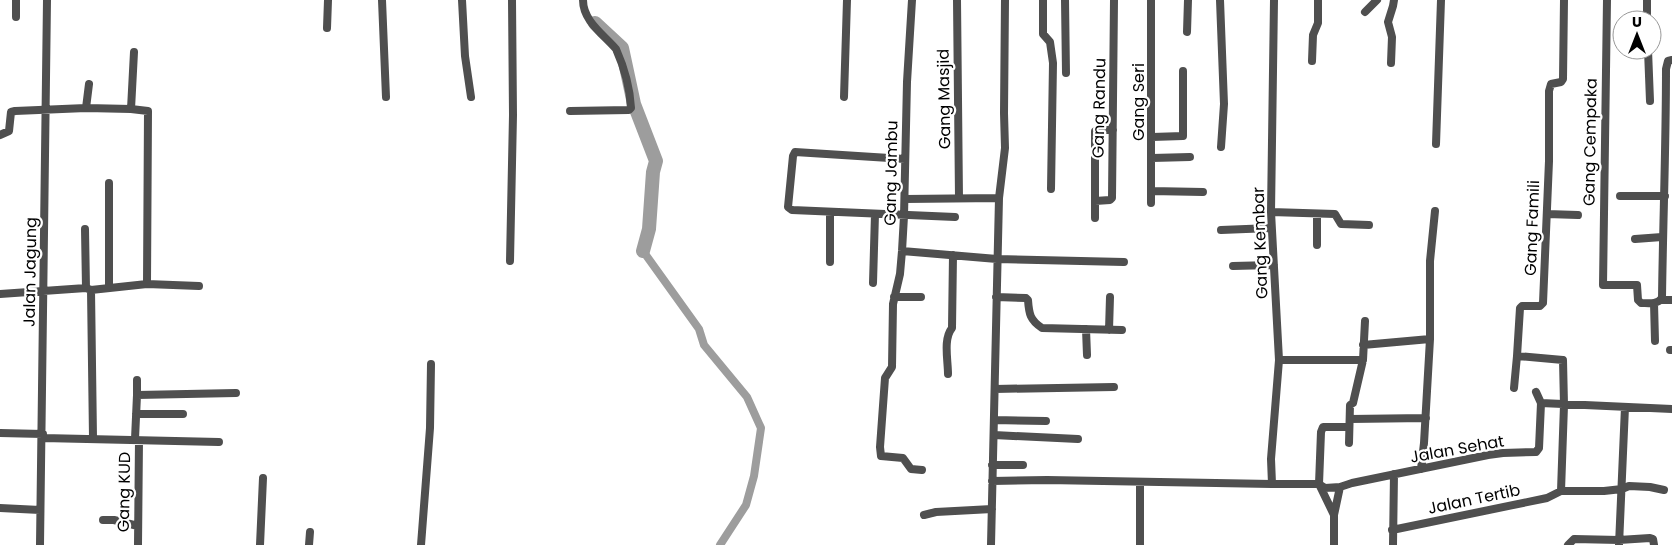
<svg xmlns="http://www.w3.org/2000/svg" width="1672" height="545" font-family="Poppins,sans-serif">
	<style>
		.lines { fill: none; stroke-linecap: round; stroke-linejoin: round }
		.canal { stroke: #9d9d9d; stroke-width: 8 }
		.river { stroke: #9d9d9d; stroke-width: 14 }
		.street { stroke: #4f4f4f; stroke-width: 8 }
		.labels { text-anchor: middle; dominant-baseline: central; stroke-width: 4.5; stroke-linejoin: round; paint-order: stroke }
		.street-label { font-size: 16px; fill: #000; stroke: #fff }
	</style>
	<rect width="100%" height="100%" fill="#fff"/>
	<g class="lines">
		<path class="canal" d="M643 251 699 329 704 345 747 397 761 428 754 476 746 505 720 545"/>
		<path class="river" d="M595 23 622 48 634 104 656 161 653 172 649 229 643 251"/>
		<path class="street" d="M382 0 386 97
			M462 0 465 56 471 97
			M912 0 907 82 904 216 902 251 900 274 893 304 892 367 885 378 880 447 881 456 903 458 911 469 922 470
			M957 0 959 198
			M1043 0V34L1050 42 1053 63 1051 189
			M1065 0 1066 73
			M1151 0V203
			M1220 0 1224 104 1221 147
			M1607 0 1603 285H1637L1638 300 1641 303C1648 303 1657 305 1662 298 1663 222 1666 146 1666 69L1668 61 1672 60
			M1647 0V20
			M1365 12 1377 0
			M16 17V0
			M327 28 328 0
			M1187 32 1188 0
			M1648 50 1650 101
			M1312 61 1313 35 1318 23V0
			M1391 63 1392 37 1388 22 1393 6 1394 0
			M844 97 847 0
			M86 108 89 84
			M131 109 134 52
			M570 111 629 110 631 108C630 88 624 67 616 49 603 34 583 21 583 0
			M0 135 9 131 11 112 15 111 86 108 131 109 148 111 147 284
			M1152 137 1183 136V71
			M1436 144 1441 0
			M1152 158 1190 157
			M905 159 795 152 793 156 788 207 792 210 955 217
			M109 183V287
			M1151 191 1203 192
			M1620 196H1665
			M905 199 999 198
			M1095 201 1110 200 1112 198 1114 0
			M1271 212 1335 214 1341 224 1369 225
			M1317 214V245
			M1547 214 1578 215
			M1095 218V131L1097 130H1113
			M85 229 86 288
			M1221 230 1271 228
			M1635 239 1662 237
			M902 251 997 259 1124 262
			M510 261 513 115 512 0
			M830 262V212
			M1233 266 1274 265
			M873 283 875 214
			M91 290 93 438
			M0 294 86 288 91 290 147 284 199 286
			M894 297H921
			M996 297 1026 298 1028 300C1029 314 1030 320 1042 328L1122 330
			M1661 300H1672
			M1654 303 1655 341
			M1086 329 1087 355
			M1109 330 1110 297
			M1363 345 1430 339
			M1670 350H1672
			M1279 360H1363L1353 403 1350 405 1349 443
			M1363 360 1365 321
			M948 374C948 360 943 339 952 328L953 255
			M137 380V395
			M1514 388 1517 356
			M995 389 1114 387
			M1536 392 1541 403
			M136 414H183
			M1350 419 1426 418
			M994 420 1046 421
			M0 433 43 434
			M994 435 1078 439
			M43 438 219 442
			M135 439 137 395 236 393
			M992 465H1023
			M1421 469 1424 443 1430 339V261L1435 211
			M992 481 1047 480 1272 484H1319L1325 488 1340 487
			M1140 482V545
			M1272 484 1271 459 1279 360 1271 212 1274 0
			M1561 491 1564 405 1563 360 1517 356 1520 308 1522 306H1540L1543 303 1549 161V91L1551 84 1561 82 1563 79 1564 0
			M0 508 40 510
			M924 515 936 512 992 509
			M1334 515 1340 487 1352 483 1488 455 1503 453 1536 452 1539 448 1541 403 1672 409
			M103 520H114L138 526
			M1392 530 1547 498 1561 491H1604L1622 489 1629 486 1650 487 1664 490
			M40 545 47 0
			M138 545 139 440
			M260 545 263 478
			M309 545 310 532
			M421 545 430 428 431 364
			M991 545 999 198 1005 148 1004 113 1005 0
			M1334 545V515L1319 484 1321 432 1323 427H1349
			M1393 545 1394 474
			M1568 545 1574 539 1619 540 1650 538 1653 539 1654 545
			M1619 545 1625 407"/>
	</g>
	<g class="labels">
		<g class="street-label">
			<text transform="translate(944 99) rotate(-91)">Gang Masjid</text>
			<text transform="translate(1138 102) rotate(-90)">Gang Seri</text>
			<text transform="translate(1099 108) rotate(-89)">Gang Randu</text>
			<text transform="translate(1590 142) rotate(-89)">Gang Cempaka</text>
			<text transform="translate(891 173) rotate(-89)">Gang Jambu</text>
			<text transform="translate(1532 228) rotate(-88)">Gang Famili</text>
			<text transform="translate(1260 243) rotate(-92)">Gang Kembar</text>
			<text transform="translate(30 272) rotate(-89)">Jalan Jagung</text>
			<text transform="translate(1457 449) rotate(-10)">Jalan Sehat</text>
			<text transform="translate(124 492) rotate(-89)">Gang KUD</text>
			<text transform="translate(1474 499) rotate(-12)">Jalan Tertib</text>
		</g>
	</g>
	<g transform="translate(1637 35)"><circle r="24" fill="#ffffff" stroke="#999999"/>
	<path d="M0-4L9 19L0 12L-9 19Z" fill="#000000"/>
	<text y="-8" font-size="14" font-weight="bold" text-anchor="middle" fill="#000000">U</text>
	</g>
</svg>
